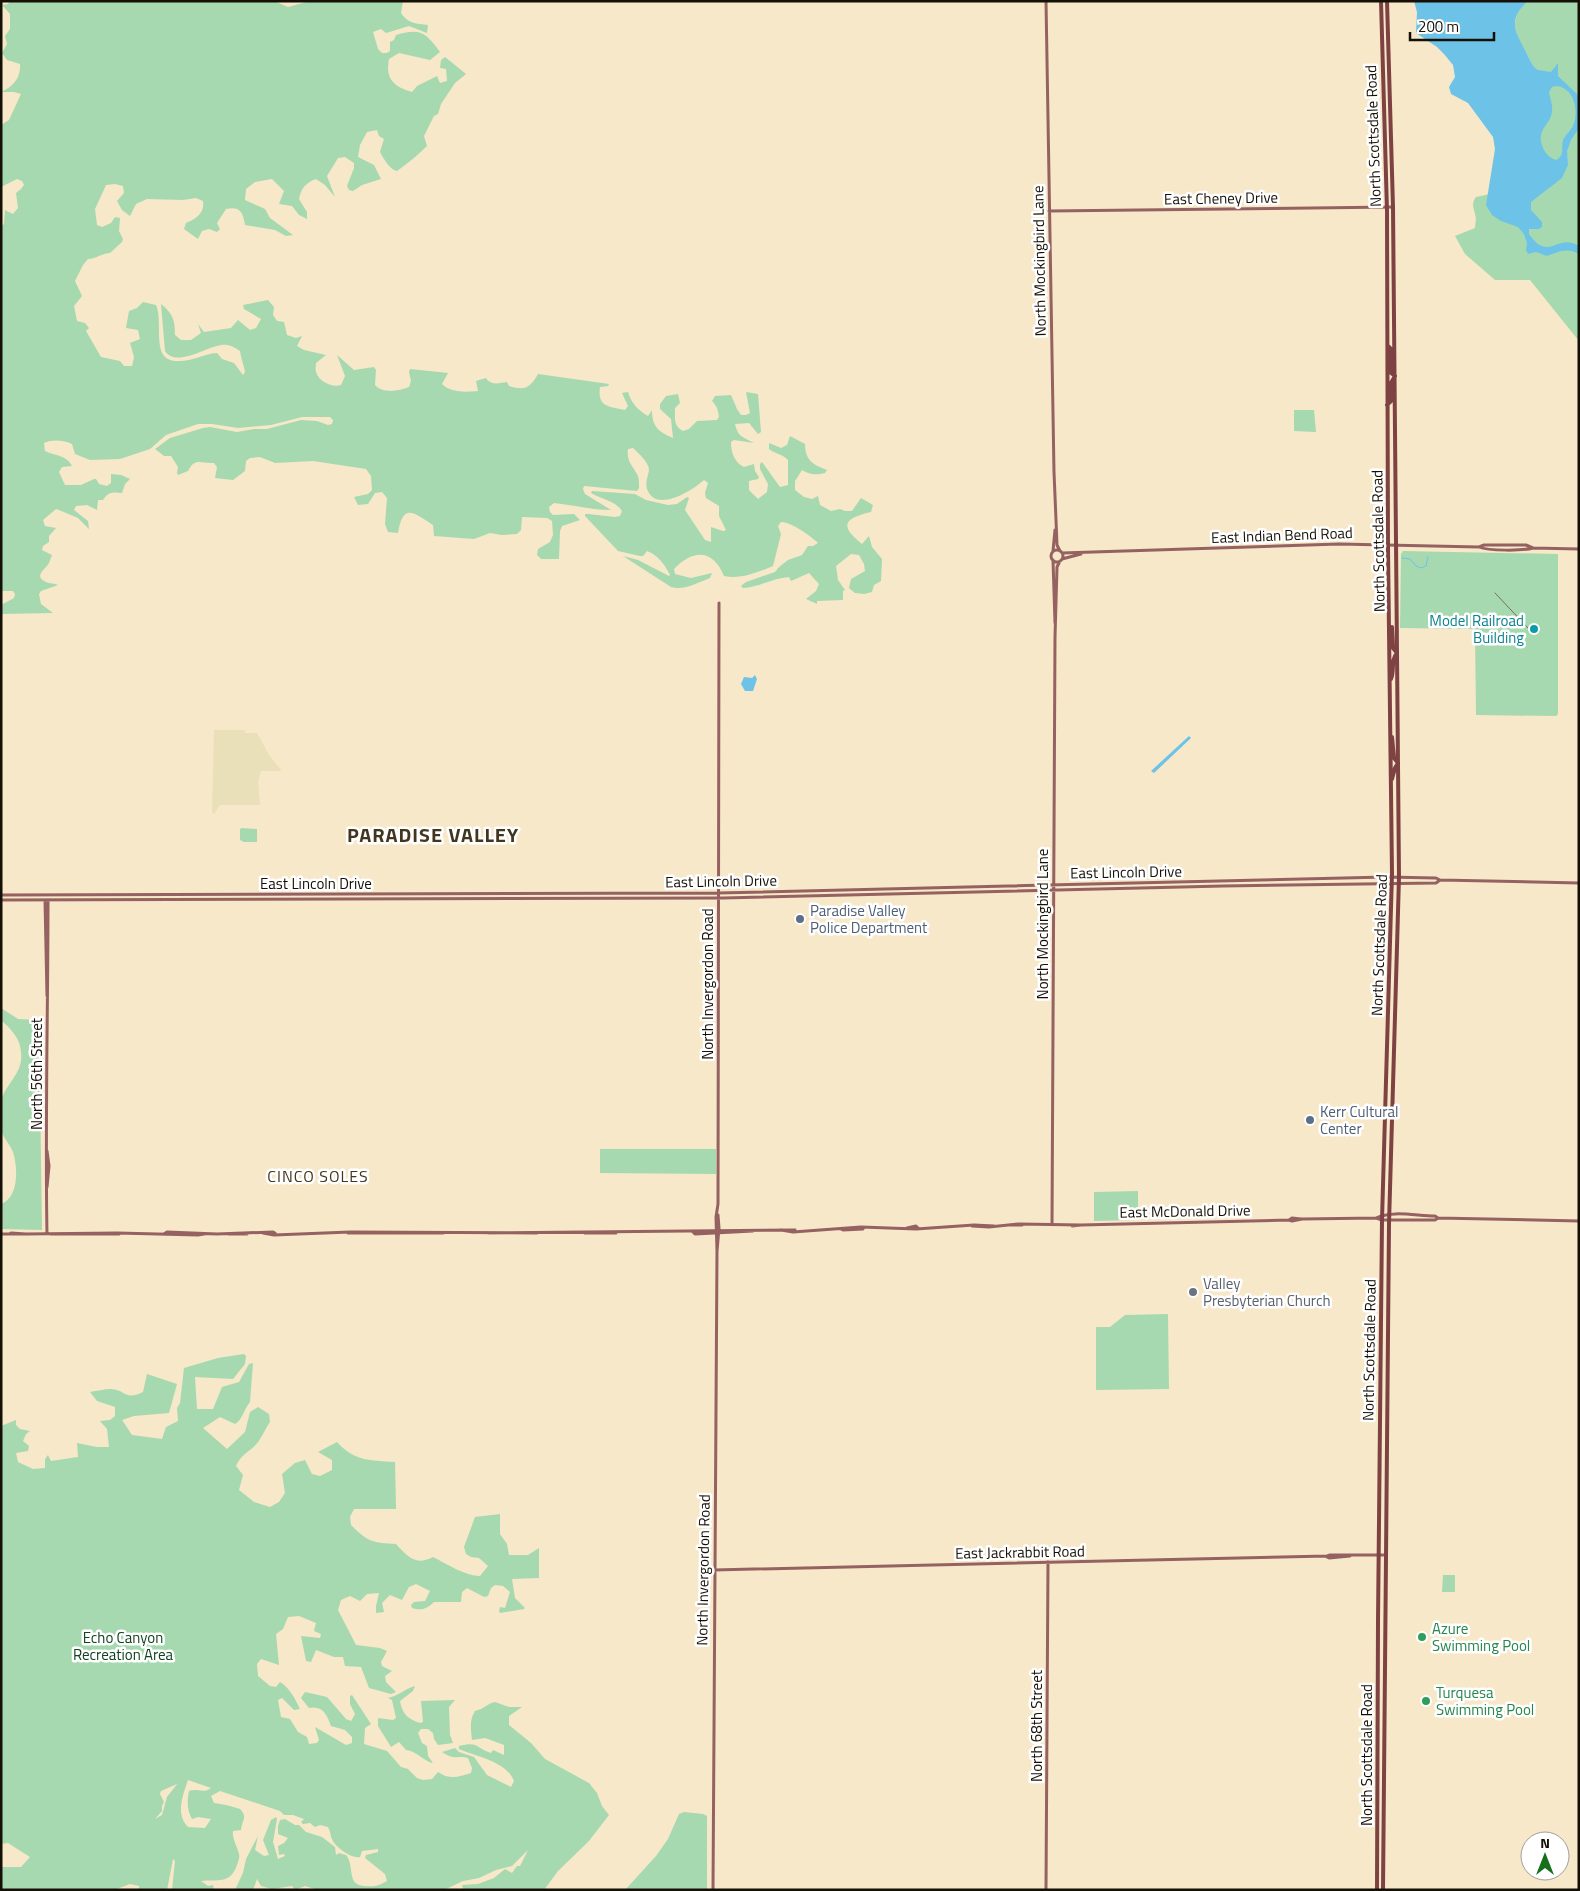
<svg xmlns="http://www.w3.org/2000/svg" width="1580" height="1891" font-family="'Titillium Web',sans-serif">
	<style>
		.green { fill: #a6d9af; fill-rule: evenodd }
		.sand { fill: #e9e0ba }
		.water { fill: #6dc3e7; fill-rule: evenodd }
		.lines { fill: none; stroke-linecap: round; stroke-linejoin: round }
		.stream { stroke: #6dc3e7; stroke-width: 1 }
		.secondary { stroke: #956261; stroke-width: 3 }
		.primary { stroke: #7e4243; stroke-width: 4 }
		.rail { stroke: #776e5b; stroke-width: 1 }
		.culture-dot { fill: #0f9aa8; stroke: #fff; stroke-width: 2 }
		.service-dot { fill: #5c6f8a; stroke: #fff; stroke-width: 2 }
		.worship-dot { fill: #6b7280; stroke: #fff; stroke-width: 2 }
		.leisure-dot { fill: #2e9e5b; stroke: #fff; stroke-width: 2 }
		.labels { text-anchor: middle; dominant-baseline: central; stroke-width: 5; stroke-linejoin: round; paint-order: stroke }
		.street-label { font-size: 15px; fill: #151006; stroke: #fff }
		.culture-label { font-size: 15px; fill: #0d838f; stroke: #fff; text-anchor: end }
		.service-label { font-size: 15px; fill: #4e5e75; stroke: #fff; text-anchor: start }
		.worship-label { font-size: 15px; fill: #5b616d; stroke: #fff; text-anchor: start }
		.leisure-label { font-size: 15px; fill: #27864d; stroke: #fff; text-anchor: start }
		.park-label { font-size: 15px; fill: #124220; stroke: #fff }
		.neighbourhood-label { font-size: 16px; letter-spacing: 1px; fill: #42371e; stroke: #fff }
		.district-label { font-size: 20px; font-weight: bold; letter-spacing: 1px; fill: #42371e; stroke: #fff }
	</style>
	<rect width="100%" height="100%" fill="#f6e8c9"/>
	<path class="green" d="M10 1H274L288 7 310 1H403L401 13C407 23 417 24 428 25L427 33 409 26 386 33 381 29 373 32 378 49 382 53H387L390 51V42L394 40 396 35C421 28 425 32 440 52L430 60 399 53 389 59C385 79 394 87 412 92L417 86 437 76 440 83 447 81 446 69 440 68 441 60 445 57 466 74 455 83 441 104 438 114 434 116 424 136 427 146C418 155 408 163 397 171 389 169 384 159 380 152L384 139 379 136 377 130 367 132 360 145 358 157 374 165 381 179 362 185 353 191 349 190 347 186 354 168V163L345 157 338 158 327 176 335 197 325 185 316 179C305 183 301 189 299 199L307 212V219L299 215 292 206 279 204 284 191 272 179 255 182 246 189 245 200 265 209 270 218 293 235 286 236 275 230 245 225C243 212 240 206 226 209L217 223 220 229 217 232 209 229 202 231 198 239 184 229 186 223C196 219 205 213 203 201L196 198 183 200 147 199 136 204 130 216 122 210 117 201 124 193 123 186 115 184 106 185 95 209 97 225 102 227 111 223 115 217 120 218 119 231 123 239 122 242 110 253C102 253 96 259 88 259L83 265 75 281 82 296 74 306 77 321 85 323 89 328 86 331 101 357 120 361 124 366H132L134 357 130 343 140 339 138 330 126 328 129 311 137 308 143 302 156 305C164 323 150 361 177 361 191 362 203 354 217 353L222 359 234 363 243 375 245 372C244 365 241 359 240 351 234 347 229 344 221 345 206 347 176 368 165 351L161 304C173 314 175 320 175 335L181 340H191L201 333 198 324 204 332 231 328 238 320 250 330 256 328 261 319 244 309 243 305 268 300 274 307 273 315 277 321 284 322 287 335 296 338 302 336 297 346 304 350 326 355 316 363C316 366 315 369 316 372 319 382 333 388 341 385L345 376 337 355 354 370 374 367 376 370 375 385C383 394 399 391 409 387L411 381 409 372 410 369 448 373 442 384C450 393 467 392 478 391L476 381 486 378C491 386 499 383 507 382L509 386C525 391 530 388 538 374L609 384 608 386 600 387C597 407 609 407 625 410L628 406 622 393 628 392C631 403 638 410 648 416L652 410C652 426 658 432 673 438L671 419 660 409V404L666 396 678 394 680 403 675 408C675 418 673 426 683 431L689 429 697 421 717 420 719 417C718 410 717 406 712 401L715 396 731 395 737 409 741 415H746L750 413 746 392 758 394 761 432 758 434 749 423 735 424C738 437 743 437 754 443L734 440 731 442C731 452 734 462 744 467L754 464 755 471 759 477 758 479 749 481V490L758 499 767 492 768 484 760 469V464L762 462 780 487 788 485V460C783 454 775 454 769 449V443L781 448 787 445 790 436 805 444C805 460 813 465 827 470L825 473C816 475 810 475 802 470L795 481V490L804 497 812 499 818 496 820 505 831 511 840 509 845 511H852L861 498 873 505 871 512C845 518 838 525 862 544L869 536 872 547 882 559 881 581 874 585 872 592 864 594 855 593 849 588 851 579 865 571 864 564 859 555 851 554 836 566 838 580 845 590 843 591V600L817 601V604L806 599 816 591 819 584 809 573 791 581 789 577C773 578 759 587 743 588L741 586 746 582 775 572 779 567 788 560 802 555 808 546H813L818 543C812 537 790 521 781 522L778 526 781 534 773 566C758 572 740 580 724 576 713 549 693 549 674 569L675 574 691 578 712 573 710 578C699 582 684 591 671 587L623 556 638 560 669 576 670 575C665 565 658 555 647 551L643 556H640L618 551 585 516V514H588L615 517 620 516 622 511C616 501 601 499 591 493L592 491 635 494 646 500 668 505 677 504 687 497 689 498 685 510 705 540 711 542V527L723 531 726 530 719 516V506L706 498 705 493 708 483 704 480C693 490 656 514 647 489 645 482 648 477 649 470 649 462 638 453 633 448L628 449C626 461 633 466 638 476 639 479 639 484 639 488L637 491 584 486 583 489 585 494 611 510C591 510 574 505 554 503L549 507 550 512 553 515 574 514 580 520 562 526 560 531 559 559H541L537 555 538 549 550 542 553 535 552 521 547 518 522 517 521 530 517 534 502 535 490 533 474 539 434 536 433 525C415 514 403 501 398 533L388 532 385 524 387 498 382 492 375 493 368 504 358 505 354 497 368 494 372 490 371 476 366 469 313 461 275 463 260 457 250 458 246 461 245 471 233 480 215 478 217 467 214 463C201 464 195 457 188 471L178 475 177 473 178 467 171 456H164L155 449 170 438 203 428 210 427 237 432 254 429H267L301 420 317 421 328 425 332 424 333 420 330 417H302L271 425 238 428 212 424H198L166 435 150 449 120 459 90 460 75 454 72 444C64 440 52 439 44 443L45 451C55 456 67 455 72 466L62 467 59 472 65 485H81L94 479H96L99 484 107 486 111 483V474L121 475 130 479 125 484 122 493C113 492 108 492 103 500H98L97 510 87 505 76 506 74 510 88 521 89 529 78 518 59 510 56 509 43 520 45 526 56 528 49 536V542L43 546 42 550 52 555C51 558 50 560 49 563 47 568 32 576 46 582 50 584 54 583 58 585L41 591 39 594 41 604 53 613 1 614V605L14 598 15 594 13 591H2L1 590V226L4 224 5 210 13 214 18 208 16 193 21 189 24 185 22 181 17 179 1 187V125L9 120 21 94 14 92H1C13 87 21 78 20 64L7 60 2 53 7 44 5 36 10 29V14L2 5 8 4Z
		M1528 1H1579V341L1530 280H1495L1465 254 1455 236 1475 228C1475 227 1476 219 1476 219 1475 210 1470 205 1476 197L1522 187 1538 70C1532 66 1530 60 1527 54 1515 33 1507 20 1528 1Z
		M1294 410H1314L1316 432 1294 431Z
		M1403 551 1558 554V714L1556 716 1476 715 1475 629 1400 628 1401 554Z
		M242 828 257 829V842H244L240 840V829Z
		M1 1008 18 1019 39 1020 42 1230 1 1229V1204C19 1198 18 1167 13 1152 10 1144 2 1137 1 1128 1 1120 0 1109 1 1101 5 1084 24 1073 21 1052 20 1038 11 1029 1 1020Z
		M600 1149H716V1174L600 1173Z
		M1138 1191V1220L1094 1221V1192Z
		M1168 1314 1169 1389 1096 1390V1327H1110L1125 1315Z
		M244 1354 246 1356 245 1364 233 1379 195 1377 197 1409H213L222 1387 239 1382 249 1364 253 1363 250 1402C244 1409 243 1419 235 1424L220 1417 203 1428 227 1449 245 1432 250 1412 258 1407 269 1414 270 1422C266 1427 264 1433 260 1439 253 1451 241 1453 236 1466L243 1475 239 1490 254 1502 270 1507 279 1502 285 1493 282 1474 295 1463 305 1460 312 1474 320 1476 332 1470V1460L318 1452 337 1442C355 1462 370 1460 395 1462L396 1509H354L350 1517 351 1525C368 1542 373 1543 396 1544 408 1557 415 1566 433 1557 447 1564 465 1576 480 1576L488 1566 479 1558 471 1557 466 1554 464 1547 475 1517 500 1514V1534L507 1544 509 1555H528L539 1548V1578L512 1579 515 1598 525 1608 524 1609 500 1613 499 1611 500 1607 505 1608 510 1592 503 1586 495 1585 491 1588 488 1596 484 1597 467 1588 462 1592 461 1602H434C427 1609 421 1611 412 1608L411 1605 414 1602 425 1601 430 1591 416 1584 409 1587 402 1600 390 1595 382 1603 384 1612 376 1613V1606L379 1593 367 1594 360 1601 350 1596 341 1600 338 1610 356 1645 380 1648 387 1651 381 1662 382 1666 392 1671 385 1676 386 1682 396 1692 391 1694 369 1688 361 1667 345 1666 343 1657H334L316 1650 311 1662 306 1661 301 1636 320 1638 321 1634 314 1631 316 1623 299 1616 288 1617 283 1629 276 1634 279 1665 261 1659 257 1664 258 1676 270 1686 276 1687 280 1682C289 1687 296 1700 300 1709L294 1710 282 1698 278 1700 281 1717 290 1719 298 1732 307 1737 309 1744 317 1743 319 1740 315 1727 346 1745 352 1743V1737L345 1730 331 1726C327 1715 323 1705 309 1708L301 1698 305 1692 327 1697 346 1719 351 1721 355 1714 350 1704V1696L352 1695 371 1724 365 1728 364 1744 387 1751 401 1767 408 1769 417 1778 423 1780 432 1779 438 1772C449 1780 459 1777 471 1773L472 1768 468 1758C456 1755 456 1761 442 1752L455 1748 459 1752 474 1757 487 1775 511 1787 514 1781C506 1761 477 1757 459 1749V1746C479 1741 475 1748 491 1753L493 1750 504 1755V1745L485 1738 472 1740C471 1730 469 1720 475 1711L481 1709 491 1703 495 1702 509 1707H522L509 1716V1725L531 1743 545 1759 589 1783 597 1793 602 1806 609 1815 589 1841 558 1871 544 1890 463 1889 462 1885 478 1884 494 1878 505 1869 512 1873 517 1866H520L528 1850 512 1866 496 1870 479 1878 463 1881 444 1890H318L305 1886 295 1890 292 1886 272 1889 261 1886 257 1879 253 1890H235L243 1873 246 1859 258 1836 255 1850 264 1856 269 1855 263 1840 271 1820 276 1817 277 1819 273 1842 278 1859 285 1856 284 1854 279 1855 278 1846 284 1843 288 1838 278 1834V1826L280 1820 285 1819 295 1825H299L306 1832 322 1837 335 1847 336 1855 339 1853 346 1855C355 1865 346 1885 364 1886 374 1887 378 1886 387 1881L385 1874 365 1858 366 1855 378 1852V1849L362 1851 360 1857C352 1859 335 1847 332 1839 330 1835 331 1832 328 1827L320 1825 315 1827 310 1823 303 1824 301 1822 304 1819 293 1815H284L280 1811 220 1791 211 1796 214 1803C223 1804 231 1806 240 1809 248 1817 242 1820 241 1830L233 1831C232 1839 237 1846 239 1854 240 1857 238 1862 237 1865 230 1885 217 1879 201 1881L208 1886 213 1885 214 1890H172L175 1861 173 1859 167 1890H139V1886L130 1884 114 1890H1V1867H21L30 1857 8 1843 1 1844V1426L16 1420V1425L20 1429 30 1431 26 1434 23 1441 29 1446 28 1451 16 1453 18 1462 33 1469 45 1468V1459L48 1455 51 1461 78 1457 77 1443 97 1447H109L107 1429 100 1421 110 1420 115 1416V1407L97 1401 90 1392C97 1391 104 1389 111 1389 126 1390 125 1401 143 1392L147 1374 177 1384 169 1413 134 1416 122 1420 132 1435 162 1439 166 1427 178 1421 177 1408 180 1403 184 1368 218 1358ZM188 1780 211 1788C204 1794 197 1788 189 1791 187 1800 187 1811 192 1819L198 1817 211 1819 205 1828 188 1827C175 1814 183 1795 188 1780ZM177 1784 167 1797 162 1815 155 1819 162 1811V1806L164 1802 160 1794 161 1791Z
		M1443 1575H1455V1592H1442Z
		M415 1686 413 1691 400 1701C402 1714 408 1719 420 1723L423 1722 421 1701 455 1700 449 1707 450 1735 453 1743 438 1745 434 1739 433 1733 428 1729H421L418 1733 422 1743 427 1746 428 1756 433 1763C423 1761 417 1751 406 1750L399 1742 391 1747 378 1726V1718L393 1720 396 1718 392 1700 388 1698C398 1696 405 1689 415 1686Z
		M684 1812 703 1814 707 1816V1890H625L656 1856 668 1839 679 1814Z"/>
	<path class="sand" d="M214 730H245V733H257L269 755 281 770V771H261L258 781 260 805H220L214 814 212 812Z"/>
	<path class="water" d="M1414 1H1528C1506 21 1516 32 1527 54 1530 60 1532 66 1538 70L1551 72 1558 63V76L1577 94 1579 100V128L1571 140 1567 151 1568 165 1562 178 1531 202V210L1542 222V227L1539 229H1529V234C1549 263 1557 232 1579 246V254C1567 247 1558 252 1547 256L1536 252 1528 254 1526 250 1527 243 1524 234 1518 227 1501 221 1492 215 1486 205 1495 149 1493 137 1468 103 1451 94 1449 87 1455 77 1453 65 1444 54 1437 47 1416 33 1417 12ZM1556 86C1573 87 1579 109 1574 123 1572 130 1566 134 1563 140 1561 148 1565 156 1556 160 1550 158 1547 155 1544 150 1534 129 1550 127 1552 112 1553 105 1550 98 1549 92L1552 87Z
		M755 675 757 679 753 691H745L741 684 744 677 752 678Z
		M1189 736 1191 738 1154 773 1151 771Z"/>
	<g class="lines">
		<path class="stream" d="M1402 558 1410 559 1416 566 1421 568 1426 566 1428 557"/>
		<path class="secondary" d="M1046 1 1054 472 1056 520 1057 545 1060 551
			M1049 211 1393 207
			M1479 547C1488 551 1523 551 1533 548L1579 549
			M1051 556a6 6 0 1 1 12 0a6 6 0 1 1-12 0Z
			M1053 551 1055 530
			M1062 553 1339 544 1479 547 1484 545H1526L1533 548
			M1062 559 1081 554
			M1053 560 1055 623
			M1 895 718 893 1386 877 1436 878 1440 880
			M1 900 723 898 1223 886 1436 883 1440 880 1579 883
			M45 900 47 996
			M47 1187 49 1166 47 1151
			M1376 1218C1392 1210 1417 1216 1435 1216L1438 1218 1579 1221
			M1289 1220 1292 1218 1301 1219
			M1010 1225H1022
			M1052 1225 1055 637 1057 567 1060 561
			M1071 1225 1072 1226 1081 1225
			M972 1226 989 1227 1019 1224 1081 1225 1289 1220 1292 1221 1302 1219 1376 1218 1382 1220H1435L1438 1218
			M907 1228 916 1226 918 1228
			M841 1229 843 1230 863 1229
			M781 1230 793 1232 861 1227 916 1229 974 1225 994 1226
			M693 1232 695 1234 753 1231
			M263 1233 274 1235 350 1232 537 1233
			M348 1233H443
			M488 1233 795 1230
			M585 1233H616
			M1 1234H22
			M9 1234 11 1233 26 1234 117 1233 198 1235 204 1234
			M47 1234C45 1123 48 1011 48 900
			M51 1234H119
			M164 1234 167 1232 217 1234 273 1232 275 1233
			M229 1234H247
			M717 1251 716 1217 718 1204 719 603
			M1327 1557 1329 1558 1350 1556
			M714 1570 1327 1556 1330 1555H1386
			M713 1890 717 1251 719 1228 718 1215
			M1046 1890 1048 1562"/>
		<path class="primary" d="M1388 346 1391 349V373L1395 376
			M1387 405 1391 401V383L1395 376
			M1392 627 1393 648 1397 653
			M1391 679C1395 670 1390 661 1397 653
			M1392 737 1394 758 1398 763
			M1392 779 1395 768 1398 763
			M1377 1890 1378 1622 1382 1220 1392 873 1388 550 1387 211 1381 1
			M1383 1890 1389 1224 1399 877 1393 207 1387 1"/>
		<path class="rail" d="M1495 593 1528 628"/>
	</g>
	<circle class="culture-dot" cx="1534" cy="629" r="5"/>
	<g class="service-dot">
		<circle cx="800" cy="919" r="5"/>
		<circle cx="1310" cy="1120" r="5"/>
	</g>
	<circle class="worship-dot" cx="1193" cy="1292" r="5"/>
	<g class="leisure-dot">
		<circle cx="1422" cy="1637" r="5"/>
		<circle cx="1426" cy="1701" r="5"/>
	</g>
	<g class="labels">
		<g class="street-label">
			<text transform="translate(1373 136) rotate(-92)">North Scottsdale Road</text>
			<text transform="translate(1221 198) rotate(-1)">East Cheney Drive</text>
			<text transform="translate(1039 261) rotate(-91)">North Mockingbird Lane</text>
			<text transform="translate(1282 535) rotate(-2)">East Indian Bend Road</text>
			<text transform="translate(1378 541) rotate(-91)">North Scottsdale Road</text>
			<text transform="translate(1126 872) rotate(-1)">East Lincoln Drive</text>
			<text transform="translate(721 881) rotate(-1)">East Lincoln Drive</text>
			<text x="316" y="883">East Lincoln Drive</text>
			<text transform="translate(1042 924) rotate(-90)">North Mockingbird Lane</text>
			<text transform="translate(1379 945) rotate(-88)">North Scottsdale Road</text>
			<text transform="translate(707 984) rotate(-90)">North Invergordon Road</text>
			<text transform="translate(36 1074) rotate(-90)">North 56th Street</text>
			<text transform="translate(1185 1211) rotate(-1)">East McDonald Drive</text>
			<text transform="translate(1369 1350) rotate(-89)">North Scottsdale Road</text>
			<text transform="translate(1020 1552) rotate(-1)">East Jackrabbit Road</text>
			<text transform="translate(703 1570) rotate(-89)">North Invergordon Road</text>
			<text transform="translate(1036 1726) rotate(-90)">North 68th Street</text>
			<text transform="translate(1366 1755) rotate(-90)">North Scottsdale Road</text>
		</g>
		<g class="culture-label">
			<text x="1524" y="620">Model Railroad<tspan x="1524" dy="17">Building</tspan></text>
		</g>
		<g class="service-label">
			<text x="810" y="910">Paradise Valley<tspan x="810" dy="17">Police Department</tspan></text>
			<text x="1320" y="1111">Kerr Cultural<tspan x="1320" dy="17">Center</tspan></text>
		</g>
		<g class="worship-label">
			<text x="1203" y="1283">Valley<tspan x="1203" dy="17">Presbyterian Church</tspan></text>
		</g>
		<g class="leisure-label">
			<text x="1432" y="1628">Azure<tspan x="1432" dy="17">Swimming Pool</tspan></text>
			<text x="1436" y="1692">Turquesa<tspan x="1436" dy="17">Swimming Pool</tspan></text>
		</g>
		<g class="park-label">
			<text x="123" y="1637">Echo Canyon<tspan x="123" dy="17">Recreation Area</tspan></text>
		</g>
		<g class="neighbourhood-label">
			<text x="318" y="1176">CINCO SOLES</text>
		</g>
		<g class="district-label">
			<text x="433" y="834">PARADISE VALLEY</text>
		</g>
	</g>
	<rect width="1580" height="1891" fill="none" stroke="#151006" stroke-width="5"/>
	<g transform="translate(1545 1856)"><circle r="24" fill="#ffffff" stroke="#a19f9b"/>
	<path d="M0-4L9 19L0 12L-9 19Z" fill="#166f1a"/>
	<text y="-8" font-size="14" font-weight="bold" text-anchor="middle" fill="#151006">N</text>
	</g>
	<path d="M1410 32v8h84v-8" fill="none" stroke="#151006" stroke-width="2.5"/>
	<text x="1418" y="32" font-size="15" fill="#151006" stroke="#ffffff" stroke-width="4" paint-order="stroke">200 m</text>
</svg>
